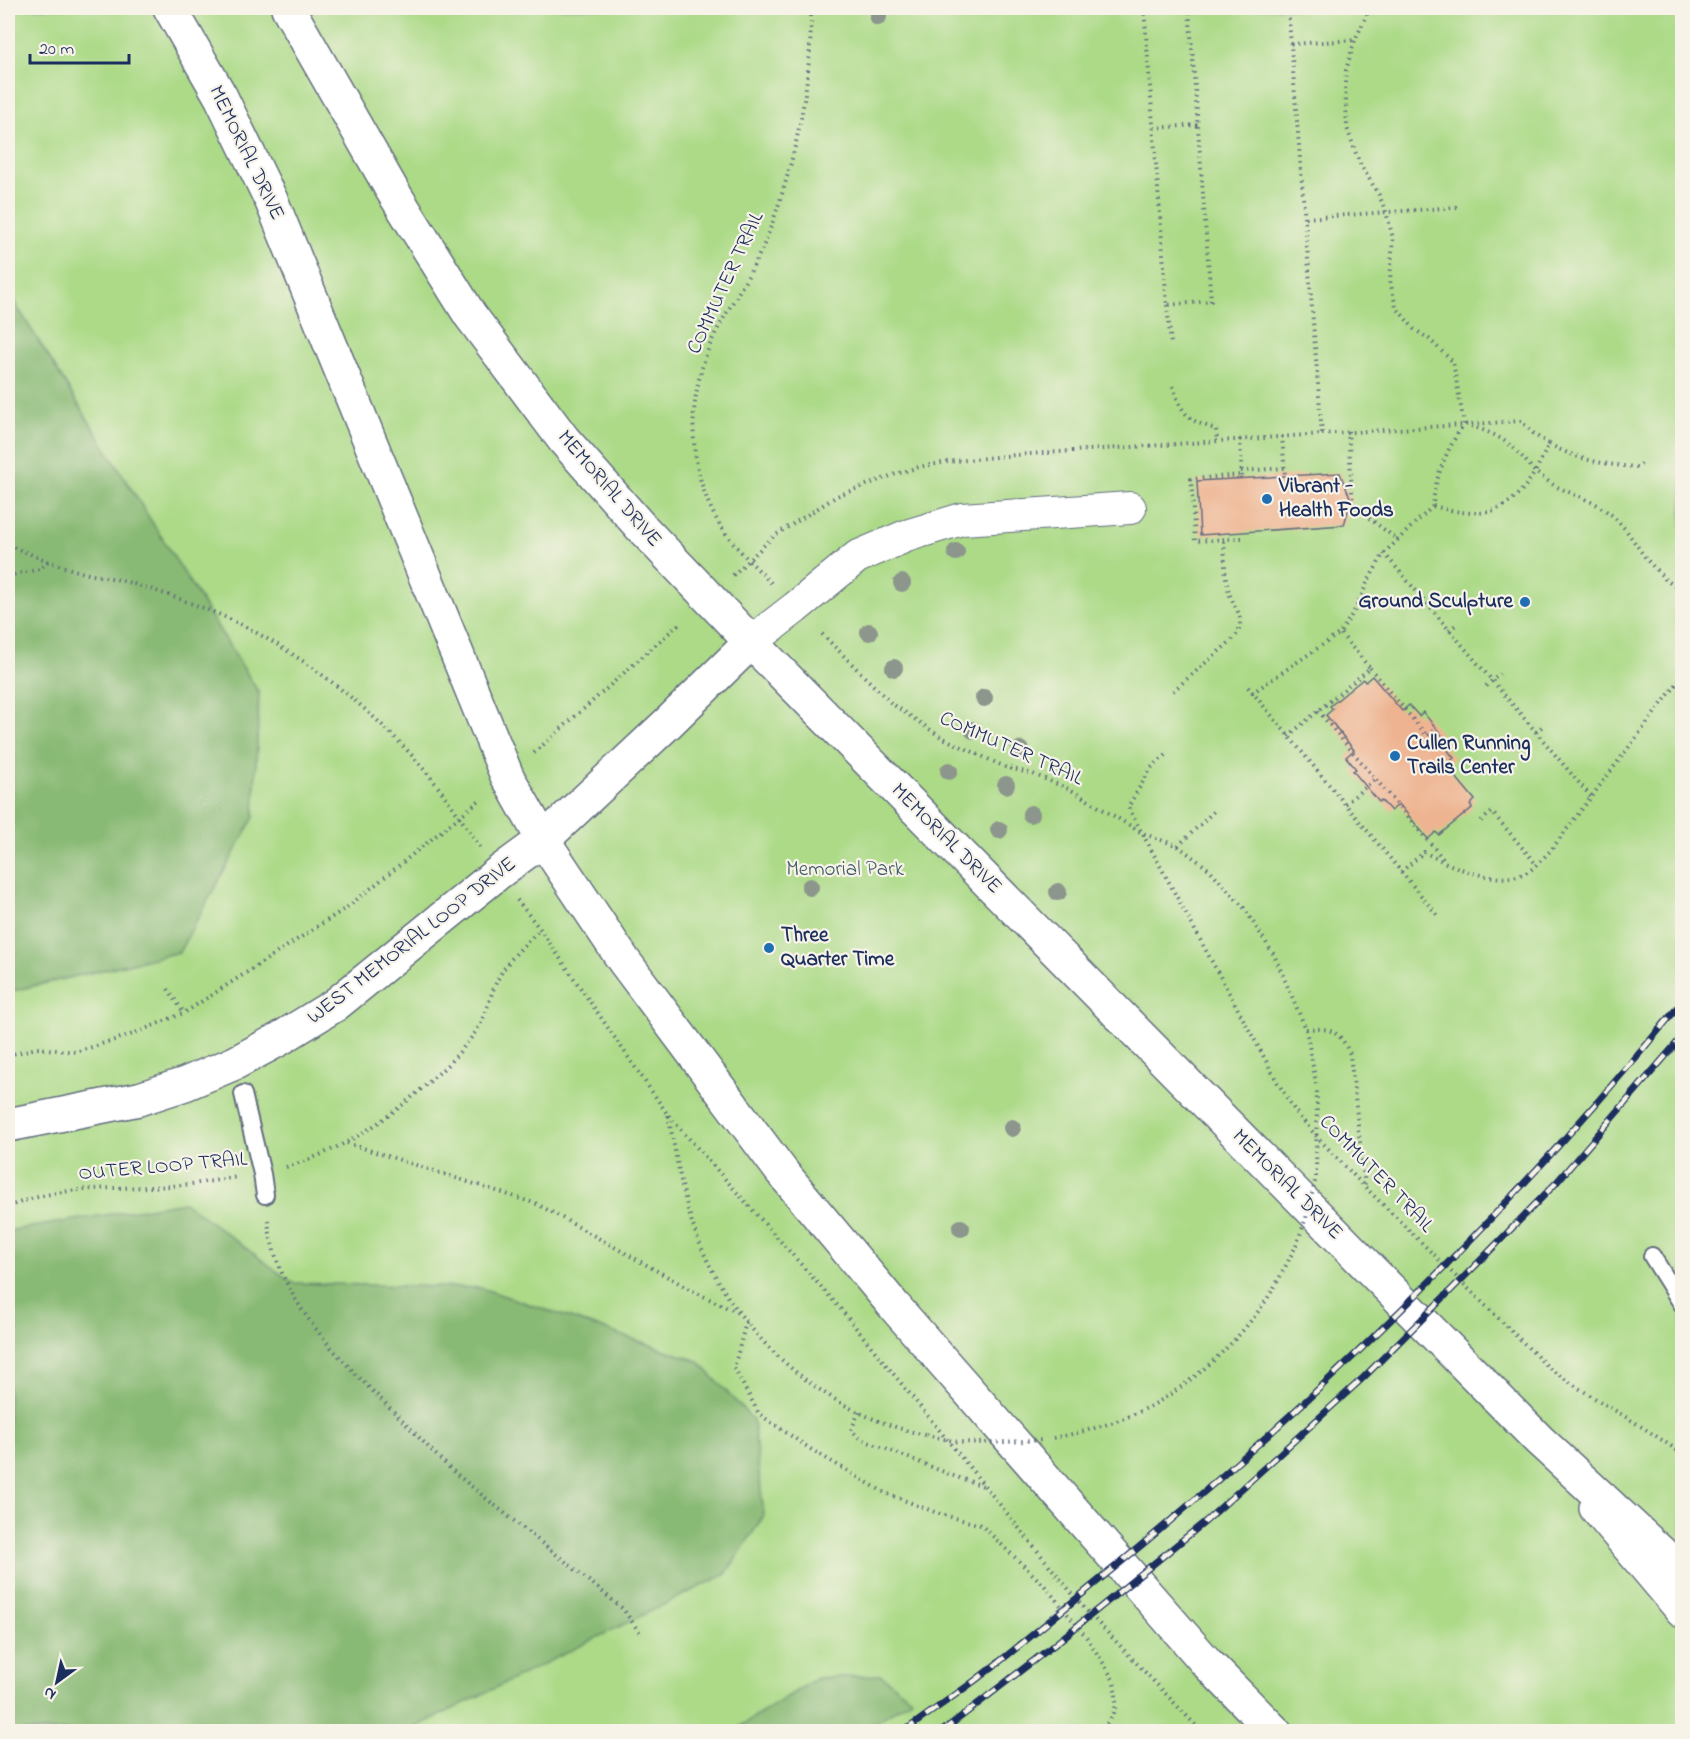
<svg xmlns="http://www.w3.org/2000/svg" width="1690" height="1739" font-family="'Indie Flower',sans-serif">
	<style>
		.green { fill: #acda87; stroke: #648472; stroke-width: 1.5 }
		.forest { fill: #89ba74; stroke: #527469; stroke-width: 1.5 }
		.building { fill: #eeb491 }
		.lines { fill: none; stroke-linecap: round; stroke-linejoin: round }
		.lane-casing { stroke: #636d7f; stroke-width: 20 }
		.street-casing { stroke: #636d7f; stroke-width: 34 }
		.secondary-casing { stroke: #636d7f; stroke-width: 36 }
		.primary-casing { stroke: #636d7f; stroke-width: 36 }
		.path { stroke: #636d7f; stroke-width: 4; stroke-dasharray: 1.5 4.5; stroke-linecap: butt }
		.lane { stroke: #fff; stroke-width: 16 }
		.street { stroke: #fff; stroke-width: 32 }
		.secondary { stroke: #fff; stroke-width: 33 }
		.primary { stroke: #fff; stroke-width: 33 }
		.rail-casing { stroke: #1b2f5e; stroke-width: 7 }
		.rail { stroke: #f7f3e8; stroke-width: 4.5; stroke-dasharray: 14; stroke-linecap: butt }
		.path-bridge { stroke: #636d7f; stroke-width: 4; stroke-dasharray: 1.5 4.5; stroke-linecap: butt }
		.tree { fill: #8c968d }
		.poi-dot { fill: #1f6fb2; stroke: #f7f3e8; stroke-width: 2 }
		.labels { text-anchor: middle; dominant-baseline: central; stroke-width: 4.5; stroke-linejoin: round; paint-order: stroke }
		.street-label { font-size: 21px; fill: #1b2f5e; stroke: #f7f3e8 }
		.poi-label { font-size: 21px; font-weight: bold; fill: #1b2f5e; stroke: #f7f3e8; text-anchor: start }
		.park-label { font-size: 21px; fill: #3f5a68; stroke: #f7f3e8 }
	</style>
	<rect width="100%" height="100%" fill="#f7f3e8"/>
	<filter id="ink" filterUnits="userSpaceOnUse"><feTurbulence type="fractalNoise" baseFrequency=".0167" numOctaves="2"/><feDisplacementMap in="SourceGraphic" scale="12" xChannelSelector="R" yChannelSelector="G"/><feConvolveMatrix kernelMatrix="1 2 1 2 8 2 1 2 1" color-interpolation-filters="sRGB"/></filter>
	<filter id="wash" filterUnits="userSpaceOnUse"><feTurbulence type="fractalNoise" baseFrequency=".008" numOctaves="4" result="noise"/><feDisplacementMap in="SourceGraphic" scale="24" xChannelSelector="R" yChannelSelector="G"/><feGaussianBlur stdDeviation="1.35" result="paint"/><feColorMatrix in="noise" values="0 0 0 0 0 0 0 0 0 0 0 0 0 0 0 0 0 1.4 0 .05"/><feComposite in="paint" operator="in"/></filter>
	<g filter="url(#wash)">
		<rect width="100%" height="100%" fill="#eadfbb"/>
		<path class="green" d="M8 8H1682V1731L8 1732Z"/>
		<path class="forest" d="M8 292 259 693 254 817 179 952 8 992Z
			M184 1202 293 1283 481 1288 698 1361 753 1420 764 1515 726 1574 408 1731H8V1231Z
			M881 1675 912 1699 862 1731H733L817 1678Z"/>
		<g id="blocks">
			<path class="building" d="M1340 473 1351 500 1344 525 1200 535 1197 481Z
				M1372 676 1402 711 1409 705 1419 716 1423 712 1449 744 1445 747 1454 758 1446 765 1475 800 1470 805 1472 808 1439 835 1436 832 1428 839 1399 804 1391 811 1381 800 1379 802 1353 771 1356 769 1346 757 1354 750 1326 715 1333 709 1330 706 1363 679 1365 682Z"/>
		</g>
	</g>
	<g filter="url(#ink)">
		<use href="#blocks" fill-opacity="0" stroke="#636d7f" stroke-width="1.5"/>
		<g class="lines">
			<g class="lane-casing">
				<path id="lane" d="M243 1094 262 1174 265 1195
					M1652 1256 1682 1304"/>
			</g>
			<g class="street-casing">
				<path id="street" d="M751 642 795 608 857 557 906 536 962 519 1130 508"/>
			</g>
			<g class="secondary-casing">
				<path id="secondary" d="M8 1125 139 1099 185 1084 235 1063 278 1040 335 1005 498 873 543 840 668 723 751 642
					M1596 1508 1682 1610"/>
			</g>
			<g class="primary-casing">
				<path id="primary" d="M170 8 221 97 272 202 507 776 543 840 624 961 782 1172 895 1307 1207 1663 1275 1732
					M288 8 392 190 470 315 564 440 640 526 751 642 1539 1440 1682 1572"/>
			</g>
			<path class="path" d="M1144 8 1167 305 1211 301 1189 8
				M1291 44 1355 40
				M1154 128 1198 125
				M1306 218 1458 207
				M1167 305 1171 344
				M1173 386C1182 414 1187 421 1216 429L1217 441
				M1348 431 1353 506
				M1322 434 1521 421 1535 435 1549 444
				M1282 436 1285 476
				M1240 439 1242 479
				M1642 464 1637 467C1605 465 1578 460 1549 444L1535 472 1555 486 1596 504 1612 515 1626 530 1647 560 1665 579 1682 592
				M1241 471 1285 468
				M1343 506H1353L1398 540
				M1433 506C1482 519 1507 517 1535 472 1512 444 1503 436 1468 425
				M1242 538 1195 541 1191 479 1242 475
				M8 545C33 555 58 566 84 573 96 576 108 577 120 580 149 588 178 598 206 609 286 640 373 707 427 773 446 796 463 822 480 847
				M1384 553 1591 797
				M733 575 774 536 837 496 893 475 919 467 947 462 1015 455 1322 434 1288 8
				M8 576 40 569 48 561
				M771 583C754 565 734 547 720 525 685 468 686 393 715 334 731 303 751 275 765 242 794 169 812 86 811 8
				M1449 630 1457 624
				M822 634 891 703 941 737 1005 767 1033 774 1071 790 1142 833 1178 846 1210 870 1244 908 1274 955 1306 1029 1317 1088
				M1370 668 1427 736 1436 728
				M1486 686 1500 674
				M1248 687 1438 916
				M1173 691 1231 641C1236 636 1240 630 1240 624 1241 611 1232 604 1229 592 1224 576 1225 556 1224 539
				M1252 693 1340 633 1356 608 1367 583 1384 553 1433 506C1434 478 1448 447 1464 424L1453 362 1429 339 1414 329 1396 307 1390 281 1393 238 1386 212 1379 195 1359 162 1347 128 1345 84 1346 70 1355 40 1370 8
				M1318 711 1445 861
				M1536 732 1543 726
				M1288 736 1370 668 1340 633
				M534 753 679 624
				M1166 755 1151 768 1128 807 1278 1083 1295 1111 1318 1138 1365 1187 1549 1368C1592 1399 1640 1423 1682 1454
				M1345 804 1375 779
				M1481 821 1492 812 1536 864
				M1178 846 1215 810
				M1401 872 1424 852C1450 866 1494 886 1523 874 1534 870 1543 858 1551 850L1682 677
				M517 900 540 929 668 1115 839 1307 1084 1608 1202 1732
				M168 989 184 1013
				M1306 1029C1332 1028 1339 1030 1350 1054L1365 1186
				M8 1055 37 1048 76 1052 130 1035 184 1013 349 906 481 799
				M668 1115C677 1158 683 1204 700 1244 738 1337 826 1415 926 1435
				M347 1143 537 1204 695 1292 740 1314
				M286 1167C341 1151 388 1120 429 1082 448 1065 465 1048 478 1028 488 1012 490 993 499 977 509 958 526 944 540 929
				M8 1207C68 1182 119 1191 182 1185 201 1183 219 1180 237 1177
				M268 1220C276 1299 338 1357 392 1410 415 1432 436 1457 460 1477 514 1522 570 1564 623 1609L640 1633
				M746 1322 734 1368 759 1414 812 1450 885 1493 940 1514 981 1525 1044 1585 1087 1638 1102 1661 1114 1681 1116 1696V1706L1112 1716 1107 1723 1094 1732
				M859 1412 851 1430 861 1439 954 1476 986 1487
				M1053 1438C1085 1432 1120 1422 1149 1407 1192 1384 1237 1343 1265 1302 1277 1284 1286 1265 1296 1246"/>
			<use href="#lane" class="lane"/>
			<use href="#street" class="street"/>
			<use href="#secondary" class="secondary"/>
			<use href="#primary" class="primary"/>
			<g class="rail-casing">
				<path id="rail" d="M903 1732C926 1715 950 1699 973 1682 1022 1645 1068 1605 1115 1567 1322 1397 1513 1209 1682 1002
					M941 1732 1054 1645 1206 1521 1364 1377 1477 1264 1556 1183 1682 1037"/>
			</g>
			<use href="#rail" class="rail"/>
			<path class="path-bridge" d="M1296 1246 1306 1218 1316 1178 1317 1088
				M926 1435 958 1442 987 1443 1043 1440"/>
		</g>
		<g class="tree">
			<circle cx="878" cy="17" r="9"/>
			<circle cx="956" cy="552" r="9"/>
			<circle cx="902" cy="583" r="9"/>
			<circle cx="869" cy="632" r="9"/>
			<circle cx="894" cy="668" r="9"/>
			<circle cx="984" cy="698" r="9"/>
			<circle cx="973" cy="730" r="9"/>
			<circle cx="1020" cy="750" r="9"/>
			<circle cx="949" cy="771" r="9"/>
			<circle cx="1006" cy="785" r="9"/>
			<circle cx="1031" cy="814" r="9"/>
			<circle cx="999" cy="830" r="9"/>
			<circle cx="810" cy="887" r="9"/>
			<circle cx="1058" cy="892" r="9"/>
			<circle cx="1012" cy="1128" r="9"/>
			<circle cx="961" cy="1228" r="9"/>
		</g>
	</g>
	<g class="poi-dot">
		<circle cx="1267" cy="499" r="6"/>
		<circle cx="1525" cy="602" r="6"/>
		<circle cx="1395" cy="756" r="6"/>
		<circle cx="769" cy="948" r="6"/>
	</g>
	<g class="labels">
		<g class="street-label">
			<text transform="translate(246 153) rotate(64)">MEMORIAL DRIVE</text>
			<text transform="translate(726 283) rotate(-65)">COMMUTER TRAIL</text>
			<text transform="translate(609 489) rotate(49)">MEMORIAL DRIVE</text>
			<text transform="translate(1011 749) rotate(24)">COMMUTER TRAIL</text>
			<text transform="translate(946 839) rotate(45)">MEMORIAL DRIVE</text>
			<text transform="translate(412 941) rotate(-38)">WEST MEMORIAL LOOP DRIVE</text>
			<text transform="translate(163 1167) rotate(-5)">OUTER LOOP TRAIL</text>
			<text transform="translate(1376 1174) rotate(46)">COMMUTER TRAIL</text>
			<text transform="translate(1287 1185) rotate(45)">MEMORIAL DRIVE</text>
		</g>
		<g class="poi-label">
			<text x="1279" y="487">Vibrant -<tspan x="1279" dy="24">Health Foods</tspan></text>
			<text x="1513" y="602" text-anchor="end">Ground Sculpture</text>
			<text x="1407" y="744">Cullen Running<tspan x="1407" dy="24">Trails Center</tspan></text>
			<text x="781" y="936">Three<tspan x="781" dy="24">Quarter Time</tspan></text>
		</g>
		<g class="park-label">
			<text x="845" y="870">Memorial Park</text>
		</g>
	</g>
	<rect width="1690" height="1739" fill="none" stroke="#f7f3e8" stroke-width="30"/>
	<g transform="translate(57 1682) rotate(213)" stroke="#f7f3e8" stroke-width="4.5" paint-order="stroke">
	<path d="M0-4.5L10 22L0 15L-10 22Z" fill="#1b2f5e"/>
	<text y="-9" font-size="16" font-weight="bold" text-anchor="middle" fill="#1b2f5e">N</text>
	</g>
	<path d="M30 54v9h99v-9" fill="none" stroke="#1b2f5e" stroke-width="3"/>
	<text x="39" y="54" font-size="18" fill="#1b2f5e" stroke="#f7f3e8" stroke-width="4.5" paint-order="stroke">20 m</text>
</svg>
